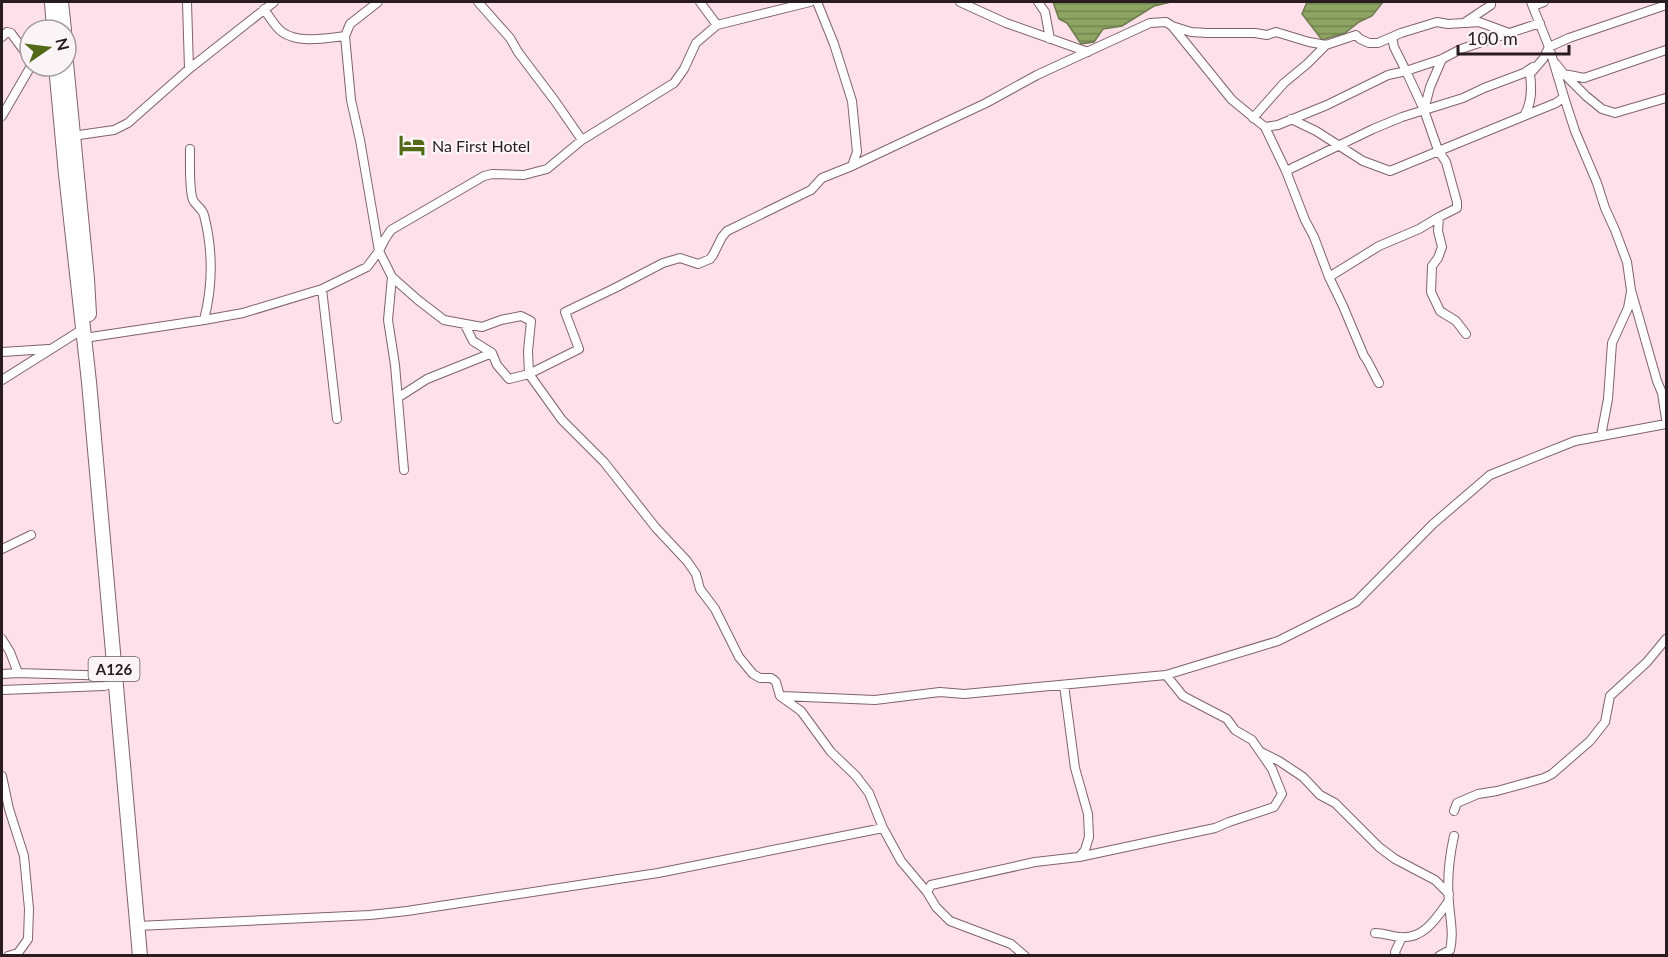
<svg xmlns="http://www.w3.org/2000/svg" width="1668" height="957" font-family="Lato,sans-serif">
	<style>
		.water { fill: url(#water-rules); stroke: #6f7b4f; stroke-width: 1.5 }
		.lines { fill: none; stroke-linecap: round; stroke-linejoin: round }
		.street-casing { stroke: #80626c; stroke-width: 10 }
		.highway-casing { stroke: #80626c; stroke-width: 16 }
		.street { stroke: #fff; stroke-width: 8 }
		.highway { stroke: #fff; stroke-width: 14 }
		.labels { text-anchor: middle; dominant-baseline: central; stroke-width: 4.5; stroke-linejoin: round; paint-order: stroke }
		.shield { fill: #fbf4f6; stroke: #675d60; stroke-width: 1.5 }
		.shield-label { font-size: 15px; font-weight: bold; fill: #281c20 }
		.poi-label { font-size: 16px; fill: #281c20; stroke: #fbf4f6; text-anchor: start }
	</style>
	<defs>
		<pattern id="water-rules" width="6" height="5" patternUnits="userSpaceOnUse" patternTransform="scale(1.5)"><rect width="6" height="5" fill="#8da463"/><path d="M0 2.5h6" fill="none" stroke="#738551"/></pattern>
	</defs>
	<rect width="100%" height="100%" fill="#fde0e9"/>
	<path class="water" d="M1053 2H1171L1154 6 1122 26 1103 29 1094 42 1081 44 1067 23 1059 19Z
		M1307 2H1383L1372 16 1359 22 1345 33 1322 40 1302 14Z"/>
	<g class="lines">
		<g class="street-casing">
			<path id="street" d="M187 2 189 69
				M378 2 350 24 345 36 351 100 360 140 379 251 392 277 418 300 444 320 482 327 501 320 521 316 531 321 528 351 529 374 562 420 604 462 656 528 687 561 696 574 700 589 715 609 739 657 753 674 760 678H771L774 680 776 682 780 696 801 711 831 752 856 776 869 793 883 828
				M478 2 510 38 518 52 555 101 582 140
				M700 2 717 25
				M960 2 1006 23 1088 52
				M1038 2 1045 12 1050 39
				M1533 6 1544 2
				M264 9C269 16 275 27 282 32 299 44 326 38 345 36
				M1466 23 1479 22 1509 33
				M1172 26 1232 100 1265 127 1278 125 1327 105 1388 75 1406 71 1394 47 1392 37
				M2 37 7 32 11 33 30 59
				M1556 64 1564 74 1584 78 1666 50
				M1565 75 1586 96 1602 109 1615 113 1666 98
				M1564 97 1575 131 1597 183 1605 208 1615 230 1627 262 1631 290 1657 381 1662 393 1666 419
				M1424 110 1430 87 1442 59
				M2 116 31 66
				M1524 116 1556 103 1564 97 1549 47 1531 2
				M1253 118 1284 83 1307 64 1326 45
				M1291 119 1316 131 1363 161 1390 171 1524 116C1532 103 1532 89 1530 74L1543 59 1549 47 1569 38 1666 5
				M1265 127 1286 171 1305 220 1314 237 1329 277 1343 306 1364 356C1368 360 1375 377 1379 383
				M72 136 114 130 128 123 189 69 274 2
				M190 149C190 161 189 190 193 200 196 206 202 208 204 215 213 250 213 285 204 320
				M852 166 986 103 1037 75 1150 23 1166 22 1172 26 1191 32 1207 33H1255L1267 35 1276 32 1309 42 1326 45 1356 35 1360 39 1369 43H1378L1401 33 1437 22 1448 24 1464 23 1491 5V2
				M1286 171 1373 129 1402 117 1463 98 1484 88 1524 73 1533 67
				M392 277 388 320 395 365 404 470
				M1329 277 1379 246 1419 229 1439 217
				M322 289 337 419
				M465 325 473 341 492 353 497 365 509 379 529 374 579 349 565 312 615 288 663 263 680 258 698 264 710 259 713 255 722 237 727 231 811 190 822 178 852 166 857 152 852 101 834 44 817 2
				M1466 334 1456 321 1440 311 1431 292 1432 266 1438 258 1442 247 1438 231 1439 217 1457 208V202L1446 162 1438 150 1424 110 1406 71 1442 59 1461 49 1540 23
				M91 337 204 320 243 313 322 289 367 267 379 251 385 239 391 230 484 176 492 174 524 175 547 169 582 140 674 83 684 69 696 43 717 25 810 2
				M2 352 49 349
				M2 380 83 329
				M399 397 427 379 492 353
				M1601 436 1608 399 1612 343 1628 308 1631 292
				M2 549 31 535
				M2 639 10 652 18 673 115 676
				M2 674 18 673
				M2 690 104 686 116 683
				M782 696 875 700 940 692 964 694 1166 675 1278 641 1356 602 1433 524 1490 475 1575 441 1666 424
				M1261 752 1279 761 1303 777 1320 795 1335 803 1379 847 1395 859 1435 880 1449 894
				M2 776 9 809 24 856 29 909 28 939 18 953 8 956
				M1454 811 1457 803 1478 794 1497 791 1544 778 1552 774 1590 741 1605 722 1610 696 1647 662 1666 639
				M1079 857 1215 828 1229 822 1274 807 1282 794 1272 769 1252 740 1235 730 1227 719 1183 696 1166 675
				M927 892 931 885 1035 862 1079 857 1085 850 1089 837 1088 814 1075 768 1064 685
				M137 926 370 915 407 911 658 873 883 828 901 861 927 892 936 907 950 921 1011 944 1025 956
				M1375 933C1383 933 1391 936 1399 937 1423 940 1436 919 1448 902
				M1396 956 1395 952 1402 937
				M1439 956 1450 950C1454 933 1450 919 1449 903 1447 881 1449 858 1454 836"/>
		</g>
		<g class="highway-casing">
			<path id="highway" d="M52 2 54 30
				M61 2 64 30
				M66 63 87 279 89 314
				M56 66 66 174 89 382 140 956"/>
		</g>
		<use href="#street" class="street"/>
		<use href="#highway" class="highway"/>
	</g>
	<defs>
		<g id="hotel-bare" transform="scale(2.07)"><path d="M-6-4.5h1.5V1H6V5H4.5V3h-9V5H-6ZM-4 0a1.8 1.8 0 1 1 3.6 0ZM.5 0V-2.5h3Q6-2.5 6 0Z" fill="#526918" stroke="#fbf4f6" stroke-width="2.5" paint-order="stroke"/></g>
	</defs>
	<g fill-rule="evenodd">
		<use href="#hotel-bare" x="412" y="145"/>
	</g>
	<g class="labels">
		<rect class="shield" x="88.5" y="657" width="51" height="24" rx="4.5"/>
		<g class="shield-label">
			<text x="114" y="669">A126</text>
		</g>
		<g class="poi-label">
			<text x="432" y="145">Na First Hotel</text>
		</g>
	</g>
	<rect width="1668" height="957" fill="none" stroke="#281c20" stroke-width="6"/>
	<g transform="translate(48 48) rotate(76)"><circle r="28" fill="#fbf4f6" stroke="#a79ea0" stroke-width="1.5"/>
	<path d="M0-4.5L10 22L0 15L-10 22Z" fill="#526918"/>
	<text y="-9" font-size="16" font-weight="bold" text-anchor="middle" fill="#281c20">N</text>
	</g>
	<path d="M1458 45v9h111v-9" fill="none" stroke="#281c20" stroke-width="3"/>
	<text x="1467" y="45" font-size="18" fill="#281c20" stroke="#fbf4f6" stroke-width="4.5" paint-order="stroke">100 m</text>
</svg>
